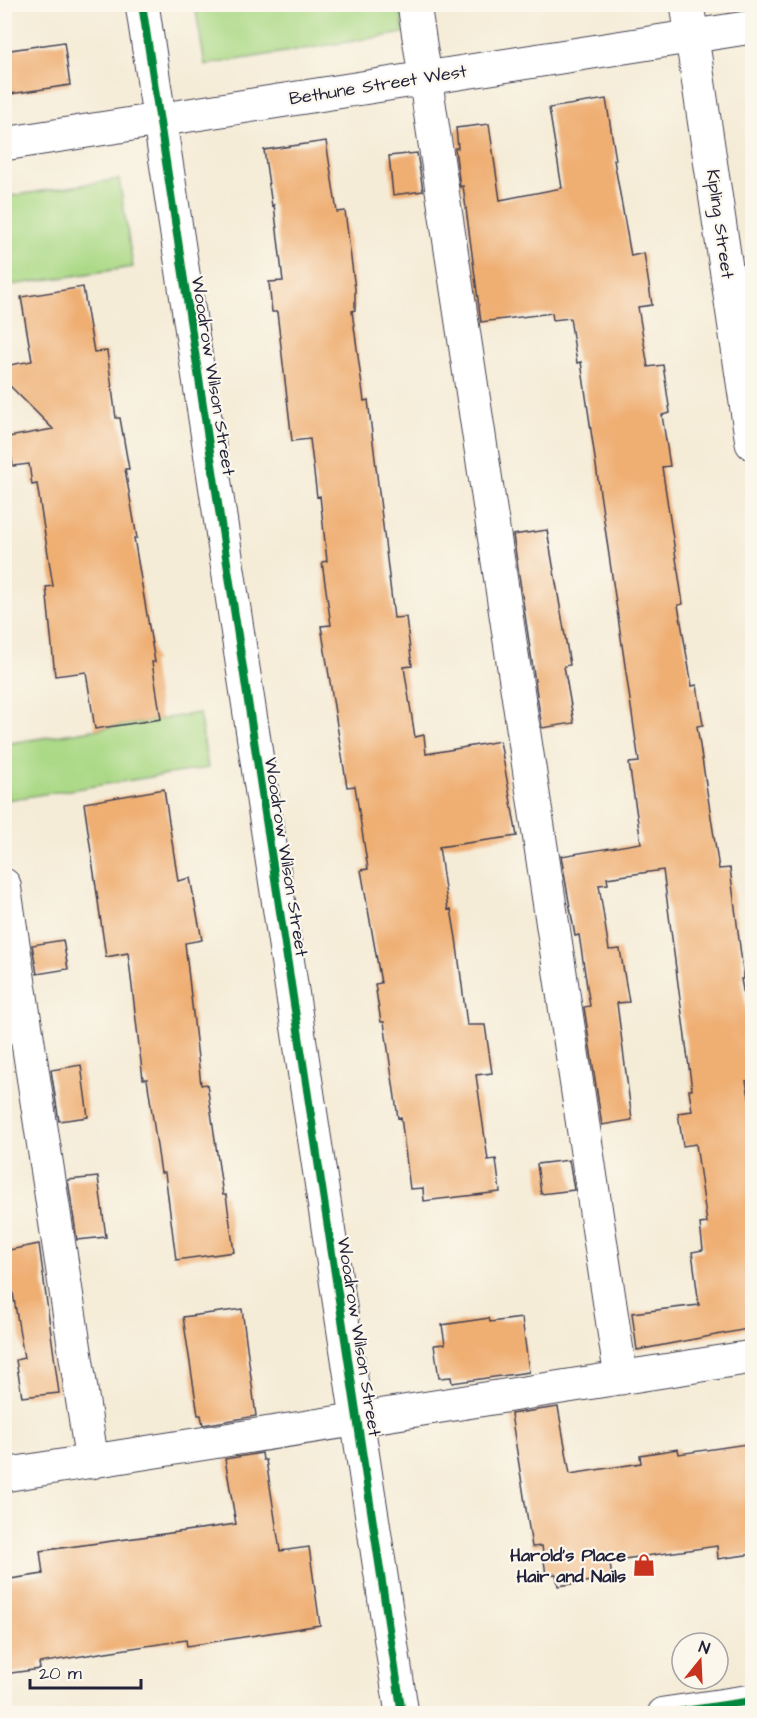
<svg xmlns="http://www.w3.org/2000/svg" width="757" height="1718" font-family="'Architects Daughter',sans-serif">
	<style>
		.green { fill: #abd986; stroke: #667e60; stroke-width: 1.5 }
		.building { fill: #efaf73 }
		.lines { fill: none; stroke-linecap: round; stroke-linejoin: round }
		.minor-casing { stroke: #424052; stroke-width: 35 }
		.major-casing { stroke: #424052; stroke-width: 35 }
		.minor { stroke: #fff; stroke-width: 33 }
		.major { stroke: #fff; stroke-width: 33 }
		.cycleway-casing { stroke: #fbf7ec; stroke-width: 11 }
		.cycleway { stroke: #00873e; stroke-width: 8 }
		.labels { text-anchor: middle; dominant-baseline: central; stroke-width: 4.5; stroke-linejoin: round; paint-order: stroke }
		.street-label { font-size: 18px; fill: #22223b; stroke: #fbf7ec }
		.poi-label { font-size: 18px; font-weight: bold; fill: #22223b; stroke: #fbf7ec; text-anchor: end }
	</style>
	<rect width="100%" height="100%" fill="#fbf7ec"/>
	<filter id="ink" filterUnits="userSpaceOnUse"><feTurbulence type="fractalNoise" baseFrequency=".0167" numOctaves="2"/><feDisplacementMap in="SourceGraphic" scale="12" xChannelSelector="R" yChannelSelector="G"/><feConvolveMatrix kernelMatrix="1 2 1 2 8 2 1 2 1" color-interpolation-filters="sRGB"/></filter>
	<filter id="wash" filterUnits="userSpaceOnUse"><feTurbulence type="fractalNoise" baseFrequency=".008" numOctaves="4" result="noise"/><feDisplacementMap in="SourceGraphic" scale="24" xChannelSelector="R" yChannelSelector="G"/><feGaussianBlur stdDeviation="1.35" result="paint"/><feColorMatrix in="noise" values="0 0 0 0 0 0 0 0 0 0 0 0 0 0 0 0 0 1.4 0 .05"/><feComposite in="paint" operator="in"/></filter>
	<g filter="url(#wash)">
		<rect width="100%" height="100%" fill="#f5ecd7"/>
		<path class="green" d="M195 5H400L404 33 205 65Z
			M119 179 133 267 5 286V197Z
			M199 713 208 768 7 800 5 744Z"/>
		<g id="blocks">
			<path class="building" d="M64 42 70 85 4 95V51Z
				M606 99 616 160H614L631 256 644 253 652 305 638 307 648 367 663 365 670 413 662 415 670 466 662 467 683 604 678 605 692 686 697 685 703 725 697 726 719 869 730 868 744 979H741L753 1046V1080L746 1081 753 1117V1328L637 1350 632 1313 699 1305 692 1252 703 1250 700 1224 707 1223 696 1144 683 1146 678 1113 692 1111 689 1090H692L663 870 607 878 608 884 599 885 609 950 620 949 629 1002 617 1003 632 1120 602 1125 584 1007 590 1006 579 935 575 936 561 856 641 843 629 763 639 762 581 362 577 363 570 318 553 320 552 313 481 322 463 186 460 187 455 148H458L456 128 489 124 500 200 562 188 549 108Z
				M326 141 337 212 345 211 355 289V310L352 311 364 401 368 400 394 618 406 617 412 666 404 667 415 737 424 735 426 754 500 741 517 836 439 847 448 910 451 909 456 938 467 1025H485L492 1073 476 1075 488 1160 496 1159 500 1192 424 1201 423 1188 410 1189 401 1117 398 1118 384 1022H381L375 984 381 983 361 870 368 869 355 786 347 787 321 626 331 625 322 562 327 561 320 496 317 497 310 439 292 441 277 312H272L269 282 283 281 274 205 272 206 264 150Z
				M417 153 423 191 393 195 389 156Z
				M83 287 94 352 107 351 116 418H120L129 469H125L137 538H134L155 662H152L161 719 95 729 86 672 55 676 46 587 53 586 37 484 32 485 29 464 13 466 8 437 53 429 7 383 4 366 32 361 21 297Z
				M547 530 570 665 564 666 574 723 542 728 513 535Z
				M164 789 178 881 190 878 202 940 185 943 201 1085 207 1084 223 1195H226L234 1252 176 1260 165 1173H161L147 1079H143L128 953 106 957 84 803Z
				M63 940 68 969 37 974 32 945Z
				M81 1065 88 1117 59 1121 51 1070Z
				M569 1160 574 1190 541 1194 537 1164Z
				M98 1177 106 1237 77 1240 68 1180Z
				M39 1244 59 1393 22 1397 16 1360 24 1358 11 1281 8 1282 4 1266V1251Z
				M242 1309 256 1416 203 1425 201 1415H198L183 1317Z
				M489 1318 490 1322 522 1318 529 1372 452 1383 451 1377 439 1378 434 1345 445 1344 442 1325Z
				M558 1407 570 1474 641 1463 640 1455 678 1449 679 1454 753 1443V1554L718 1559 717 1546 617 1560 610 1563 612 1578 558 1586 556 1574 546 1575 542 1546 532 1547 511 1414Z
				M262 1453 263 1460H266L280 1551 309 1547 320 1625 187 1646 186 1640 106 1652 39 1663 40 1669 4 1674V1580L43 1574 40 1551 236 1524 225 1459Z"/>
		</g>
	</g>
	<g filter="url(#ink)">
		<use href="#blocks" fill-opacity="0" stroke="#424052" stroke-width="1.5"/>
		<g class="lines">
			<g class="minor-casing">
				<path id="minor" d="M142 4 402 1714
					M414 4 621 1378
					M687 4 752 443
					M4 144 752 27
					M4 885 92 1462
					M4 1475 752 1357"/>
			</g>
			<g class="major-casing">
				<path id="major" d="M664 1714 752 1701"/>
			</g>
			<use href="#minor" class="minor"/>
			<use href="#major" class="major"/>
			<g class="cycleway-casing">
				<path id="cycleway" d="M142 4 402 1714
					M664 1714 752 1701"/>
			</g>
			<use href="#cycleway" class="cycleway"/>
		</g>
	</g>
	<defs>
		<g id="shop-bare" transform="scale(1.8)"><path d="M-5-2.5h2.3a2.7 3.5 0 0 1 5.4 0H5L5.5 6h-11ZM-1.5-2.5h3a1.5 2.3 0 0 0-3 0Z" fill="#c8321e" stroke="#fbf7ec" stroke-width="2.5" paint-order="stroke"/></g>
	</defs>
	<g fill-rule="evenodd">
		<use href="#shop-bare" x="644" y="1565"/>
	</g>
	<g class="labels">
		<g class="street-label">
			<text transform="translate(378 85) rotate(-9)">Bethune Street West</text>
			<text transform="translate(720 224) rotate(82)">Kipling Street</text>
			<text transform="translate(213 376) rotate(81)">Woodrow Wilson Street</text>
			<text transform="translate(286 857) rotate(81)">Woodrow Wilson Street</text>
			<text transform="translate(359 1337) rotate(81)">Woodrow Wilson Street</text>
		</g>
		<g class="poi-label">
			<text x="626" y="1555">Harold's Place<tspan x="626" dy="21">Hair and Nails</tspan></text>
		</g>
	</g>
	<rect width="757" height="1718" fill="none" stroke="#fbf7ec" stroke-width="24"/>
	<g transform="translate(700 1661) rotate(18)"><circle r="28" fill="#fbf7ec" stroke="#a4a2a5" stroke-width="1.5"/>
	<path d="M0-4.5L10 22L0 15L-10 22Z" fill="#c8321e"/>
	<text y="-9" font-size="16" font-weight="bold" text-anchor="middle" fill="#22223b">N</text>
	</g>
	<path d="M30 1679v9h111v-9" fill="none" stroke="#22223b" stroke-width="3"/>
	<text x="39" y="1679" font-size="18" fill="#22223b" stroke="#fbf7ec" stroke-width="4.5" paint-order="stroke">20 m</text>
</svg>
